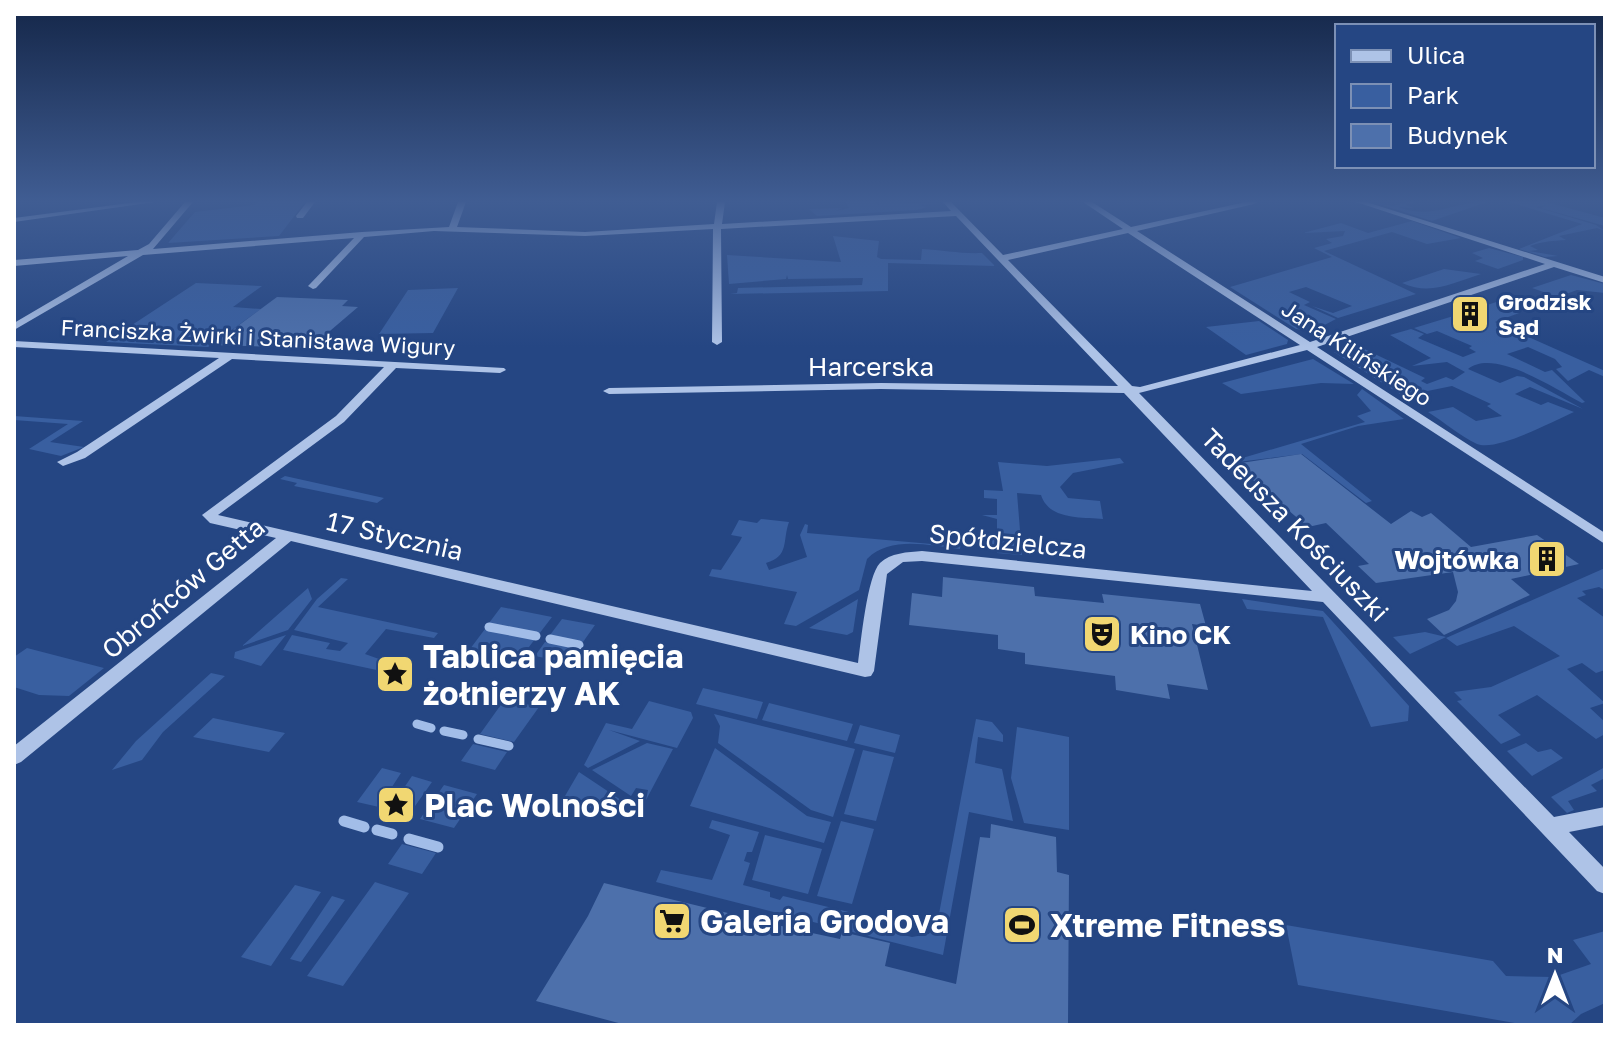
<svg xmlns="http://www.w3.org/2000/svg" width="1619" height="1039" font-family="'Golos Text',sans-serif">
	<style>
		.green { fill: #395fa0 }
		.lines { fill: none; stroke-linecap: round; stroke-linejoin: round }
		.stream-far1 { stroke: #a2bde8; stroke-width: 9 }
		.stream { stroke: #a2bde8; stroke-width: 11 }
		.building { fill: #4d70ab }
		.minor { fill: #aec3e7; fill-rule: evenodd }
		.labels { text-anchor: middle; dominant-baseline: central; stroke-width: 6; stroke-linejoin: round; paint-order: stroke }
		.far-poi-label { font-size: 22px; font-weight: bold; fill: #fff; stroke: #254683; text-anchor: start }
		.far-street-label { font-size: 22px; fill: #fff; stroke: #254683 }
		.street-label { font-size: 26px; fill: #fff; stroke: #254683 }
		.poi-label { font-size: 26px; font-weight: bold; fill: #fff; stroke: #254683; text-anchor: end }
		.near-poi-label { font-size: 32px; font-weight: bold; fill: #fff; stroke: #254683; text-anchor: start }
	</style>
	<rect width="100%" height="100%" fill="#254683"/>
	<path class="green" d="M257 202H305L279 236 168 243 195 212 254 205Z
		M845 202H876L879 206V202L939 204 919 205 927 207 917 210 817 216 809 209 842 208 836 211 849 208Z
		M1407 202H1415L1406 205 1413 208 1398 207C1434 220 1450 202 1487 202L1432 221 1376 203 1393 206Z
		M1509 202H1546L1605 218V226L1541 208 1546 205 1536 207 1596 225 1605 231 1597 228 1559 236 1566 240C1552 241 1544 241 1530 246L1538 250 1529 251 1558 256 1545 257 1519 249 1582 224Z
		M1412 221 1461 238 1427 244 1392 232 1324 251 1416 294 1338 318 1312 306 1333 313 1352 306 1306 287 1289 292 1310 302 1304 305 1336 319 1313 331 1296 329 1230 287 1332 257 1314 248 1332 243 1326 239 1343 236 1345 231 1303 233 1341 223 1368 233Z
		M833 236 879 241 877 257 881 259 921 260 922 249C943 250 961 254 982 253L995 266 888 263V291L730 294 737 293 738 288 862 285 863 278 788 279 787 275 786 279 729 284 727 255 841 262Z
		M1489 248 1523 257V260L1498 269 1475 261 1483 258 1472 253Z
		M1444 269 1481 274C1452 283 1431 296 1402 283Z
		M1571 275 1605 284V293L1577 290 1558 297 1532 288Z
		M196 283 262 286 233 307 261 309 208 347 106 342Z
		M458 288 433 333 379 334 408 290Z
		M1499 301 1519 313 1495 322 1605 371V377L1589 370 1568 381 1556 369 1562 367 1555 359 1528 347 1507 354 1545 372 1552 370 1585 402 1582 403C1554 388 1494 348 1468 369L1500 383 1517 376 1524 377 1583 409 1530 387 1515 394 1541 405 1548 402 1574 412C1553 421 1497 452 1477 444 1460 436 1444 422 1428 412L1453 407 1476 421 1502 416 1487 406 1491 404 1452 386 1403 396 1334 352 1356 345 1425 378 1421 381 1427 384 1446 377 1453 380 1465 372 1447 362 1412 366 1431 358 1390 335 1411 329 1424 334 1418 338 1463 357 1476 352 1469 348 1472 346 1437 331 1427 334 1414 328 1460 314 1477 315 1470 311Z
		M1259 321 1288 340 1287 344 1246 355 1206 327Z
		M1313 359 1354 384 1321 383 1241 394 1222 383Z
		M1362 389 1404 419 1358 426 1301 444 1372 501 1366 503 1302 454 1222 464 1365 422 1357 416 1371 411 1357 395Z
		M14 416 83 421 50 442 84 447 61 456 29 449 68 424 14 420Z
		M1120 458 1124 463 1073 473 1060 487 1068 498 1100 501 1103 519C1081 517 1049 520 1041 495L1017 493 1022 555 997 553V545L982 543 983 540H997V519L982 515H997V499L984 498V490L1003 491 998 462 1047 466Z
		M285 476 384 498 377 503 294 486 297 483 280 479Z
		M761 519 789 522C782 541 790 556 766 563L769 570 807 557 800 535 805 524 808 525 807 533 954 546 955 538 961 542 960 549C930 546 891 535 867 559L859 590 796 626 784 624 797 592 709 576 712 569 721 570 740 541 742 537 731 535 739 520 757 523Z
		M1605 568V590L1599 587 1582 591 1586 595 1577 598 1605 618V670L1596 673 1582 663 1567 669 1605 703 1590 708 1605 722V734L1596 739 1537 695 1498 715 1521 735 1501 744 1457 701 1462 700 1454 692 1491 687 1560 656 1514 626 1457 646 1446 638Z
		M341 578 348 579 318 607 438 633 434 638 386 629 365 654 393 664 386 672 283 650 292 635 330 643 326 649 340 651 348 643 294 630 317 599Z
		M308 588 312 599 288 630 242 646Z
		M858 599 853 632 847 635 809 628Z
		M1242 599 1323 611 1409 706 1408 721 1371 727 1323 617 1247 609Z
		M501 607 552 617 539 634 489 623Z
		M562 619 595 625 583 642 550 635Z
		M485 629 535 639 520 659 470 649Z
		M1425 632 1446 637 1410 654 1393 637Z
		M286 635 261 666 234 658 235 652Z
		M545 642 579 648 569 663 535 656Z
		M27 648 104 668 69 696 39 695 14 687V657Z
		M211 673 225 676 163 732 142 760 112 770 136 741Z
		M703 688 763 702 757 719 696 704Z
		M505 699 539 707 514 742 480 734Z
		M649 701 691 712 693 718 677 748 609 730 640 741 588 768 584 765 606 723 632 729Z
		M769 703 853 724 847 741 762 720Z
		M714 714 855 749 833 817 811 810 718 743 720 726Z
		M213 718 285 733 269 752 193 737Z
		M976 719 992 722 1003 735V742L978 737 975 763 1002 769 1013 821 969 812 943 955 656 882 661 870 712 880 730 835 709 828 712 820 759 832 752 852H747L744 861 750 863 743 885 770 892V897L780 900 783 896 853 913 852 923 912 937 929 934 938 919Z
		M860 725 900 735 895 753 854 743Z
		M1017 727 1069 737V830L1024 823 1011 778Z
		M647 743 673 749 646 800 648 790 636 788 631 796 592 770Z
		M1526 743 1538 752 1551 749 1563 758 1532 776 1507 751Z
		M473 744 507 752 495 770 461 761Z
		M715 748 807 816 831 822 824 843 690 806Z
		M863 750 894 757 876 821 844 814Z
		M1605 767V778L1591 785 1597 791 1568 801 1574 810 1567 813 1551 797Z
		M382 768 401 773 379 807 357 802Z
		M579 772 627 804 622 815 574 804 575 798 565 796Z
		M412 776 432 782 408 816 389 810Z
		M444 785 477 794 454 828 420 819Z
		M841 821 874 829 852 904 817 896Z
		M765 835 822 849 808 894 752 880Z
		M402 844 436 853 422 874 388 864Z
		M375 882 409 893 343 986 307 976Z
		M295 885 321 892 271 966 241 957Z
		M332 896 345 900 301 962 290 959Z
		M1286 925 1493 961 1506 976 1554 977 1591 964 1573 940 1605 931V1003L1581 1014 1569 1025H1526L1298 985Z"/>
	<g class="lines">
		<path class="stream-far1" d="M489 627 536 636
			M550 639 579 645
			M417 724 431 728
			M444 731 463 735
			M478 739 509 746"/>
		<path class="stream" d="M344 821 364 827
			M377 830 392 834
			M409 839 438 847"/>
	</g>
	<path class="building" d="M277 297 348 300 342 306 358 307 310 348 212 345Z
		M1301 454 1391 524 1411 511 1422 517 1431 513 1471 547 1537 535 1579 564 1511 579 1530 595 1444 635 1427 619 1449 610 1456 601 1458 592 1453 572 1376 583 1358 566 1369 564 1326 523 1308 527 1234 464Z
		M943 577 1034 587 1035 596 1104 603 1102 594 1200 604 1206 626 1192 624 1208 690 1167 684 1170 699 1116 690 1115 676 1025 664V653L998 649V635L909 625 912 593 942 597Z
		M991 824 1056 837 1057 872 1069 875 1068 1025H626L536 1001 588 916 604 883 798 930 840 939 842 932 890 943 885 966 956 984 980 837 990 838Z"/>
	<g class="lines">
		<path class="minor" d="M137 202H155L14 222V218Z
			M185 202H193L153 249 362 232 449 227 458 202H466L457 227 585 232 714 224 717 202H725L722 224 951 211 943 202H951L1003 255 1123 229 1083 202H1092L1131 227 1246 202H1258L1254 204 1137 231 1310 342 1545 264 1356 202H1366L1605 277V283L1554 267 1317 347 1605 533V544L1307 350 1139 393 1554 817 1605 807V825L1569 832 1605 869V894L1597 891 1323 602 922 561 903 562 887 574 874 671 871 676 865 677 291 541 21 762 14 765V746L276 538 210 523 202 515 336 416 384 367 232 359 85 458 63 466 57 462 77 452 219 358 14 347V341L504 368 506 370 500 373 396 368 344 422 218 515 858 663C861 642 867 576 880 563 890 553 908 552 922 551L1312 591 1124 393 881 389 609 394 603 391 609 388 881 383 1118 386 956 216 721 229 722 342 717 345 712 342 713 229 585 236 434 231 364 237 316 288 313 289 308 286 310 284 354 238 143 255 14 330V323L128 256 14 266V260L138 250 149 244ZM1128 233 1300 345 1140 387 1132 386 1008 260Z
			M307 202H315L303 218H297L296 216Z"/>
	</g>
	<linearGradient id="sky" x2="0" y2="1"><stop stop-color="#142648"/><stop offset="0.58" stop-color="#405d93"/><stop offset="1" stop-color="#405d93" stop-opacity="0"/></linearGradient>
	<rect width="1619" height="347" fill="url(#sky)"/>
	<defs>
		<g id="building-square" transform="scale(2)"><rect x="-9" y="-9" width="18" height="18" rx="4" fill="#f1d772" stroke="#254683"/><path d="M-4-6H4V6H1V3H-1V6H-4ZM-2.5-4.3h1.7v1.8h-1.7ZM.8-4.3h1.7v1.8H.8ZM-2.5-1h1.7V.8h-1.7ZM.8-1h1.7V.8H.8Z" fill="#111"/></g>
		<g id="theatre-square" transform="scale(2)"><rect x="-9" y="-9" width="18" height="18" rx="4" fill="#f1d772" stroke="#254683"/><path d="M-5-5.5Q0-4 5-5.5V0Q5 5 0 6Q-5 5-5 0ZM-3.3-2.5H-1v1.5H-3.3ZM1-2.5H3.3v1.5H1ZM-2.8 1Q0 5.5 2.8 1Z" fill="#111"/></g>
		<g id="sight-square" transform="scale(2)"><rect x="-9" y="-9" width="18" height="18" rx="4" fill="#f1d772" stroke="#254683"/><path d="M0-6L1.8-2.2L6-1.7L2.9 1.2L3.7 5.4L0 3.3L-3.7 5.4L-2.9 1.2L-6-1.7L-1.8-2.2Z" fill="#111"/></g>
		<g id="supermarket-square" transform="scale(2)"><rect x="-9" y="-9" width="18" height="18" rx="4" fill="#f1d772" stroke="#254683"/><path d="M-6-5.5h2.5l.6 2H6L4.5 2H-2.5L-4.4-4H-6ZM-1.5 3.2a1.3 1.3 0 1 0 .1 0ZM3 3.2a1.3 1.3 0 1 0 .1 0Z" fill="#111"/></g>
		<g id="stadium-square" transform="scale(2)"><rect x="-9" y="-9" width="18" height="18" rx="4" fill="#f1d772" stroke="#254683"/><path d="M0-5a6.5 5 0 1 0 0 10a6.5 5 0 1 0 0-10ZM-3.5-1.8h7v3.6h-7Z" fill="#111"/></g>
	</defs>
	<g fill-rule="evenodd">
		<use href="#building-square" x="1470" y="314"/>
		<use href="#building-square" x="1547" y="559"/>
		<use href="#theatre-square" x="1102" y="634"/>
		<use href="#sight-square" x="395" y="674"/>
		<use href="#sight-square" x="396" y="805"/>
		<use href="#supermarket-square" x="672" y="921"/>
		<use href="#stadium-square" x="1022" y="925"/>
	</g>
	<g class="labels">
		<g class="far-poi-label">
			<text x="1498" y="301">Grodzisk<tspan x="1498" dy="25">Sąd</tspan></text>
		</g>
		<g class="far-street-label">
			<text transform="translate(258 337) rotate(3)">Franciszka Żwirki i Stanisława Wigury</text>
			<text transform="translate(1357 353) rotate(33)">Jana Kilińskiego</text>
		</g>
		<g class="street-label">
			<text x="871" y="366">Harcerska</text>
			<text transform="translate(1295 525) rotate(46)">Tadeusza Kościuszki</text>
			<text transform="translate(395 536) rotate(13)">17 Stycznia</text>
			<text transform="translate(1008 541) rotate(6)">Spółdzielcza</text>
			<text transform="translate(183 588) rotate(-40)">Obrońców Getta</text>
		</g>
		<g class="poi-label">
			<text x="1519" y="559">Wojtówka</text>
			<text x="1130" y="634" text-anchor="start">Kino CK</text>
		</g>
		<g class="near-poi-label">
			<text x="423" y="656">Tablica pamięcia<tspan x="423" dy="37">żołnierzy AK</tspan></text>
			<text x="424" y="805">Plac Wolności</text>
			<text x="700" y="921">Galeria Grodova</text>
			<text x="1050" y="925">Xtreme Fitness</text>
		</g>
	</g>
	<rect width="1619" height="1039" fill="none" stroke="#ffffff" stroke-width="32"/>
	<rect x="1335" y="24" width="260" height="144" fill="#254683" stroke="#7c90b5" stroke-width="2"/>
	<rect x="1351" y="50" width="40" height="12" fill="#aec3e7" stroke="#7c90b5" stroke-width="2"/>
	<text x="1407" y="64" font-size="24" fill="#ffffff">Ulica</text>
	<rect x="1351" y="84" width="40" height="24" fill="#395fa0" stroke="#7c90b5" stroke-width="2"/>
	<text x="1407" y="104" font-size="24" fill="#ffffff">Park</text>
	<rect x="1351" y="124" width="40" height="24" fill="#4d70ab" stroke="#7c90b5" stroke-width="2"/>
	<text x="1407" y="144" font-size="24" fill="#ffffff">Budynek</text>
	<g transform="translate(1555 975)" stroke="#254683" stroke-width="6" paint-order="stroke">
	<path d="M0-6L14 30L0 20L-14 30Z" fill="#ffffff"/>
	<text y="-12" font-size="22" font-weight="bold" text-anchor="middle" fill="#ffffff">N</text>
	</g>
</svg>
